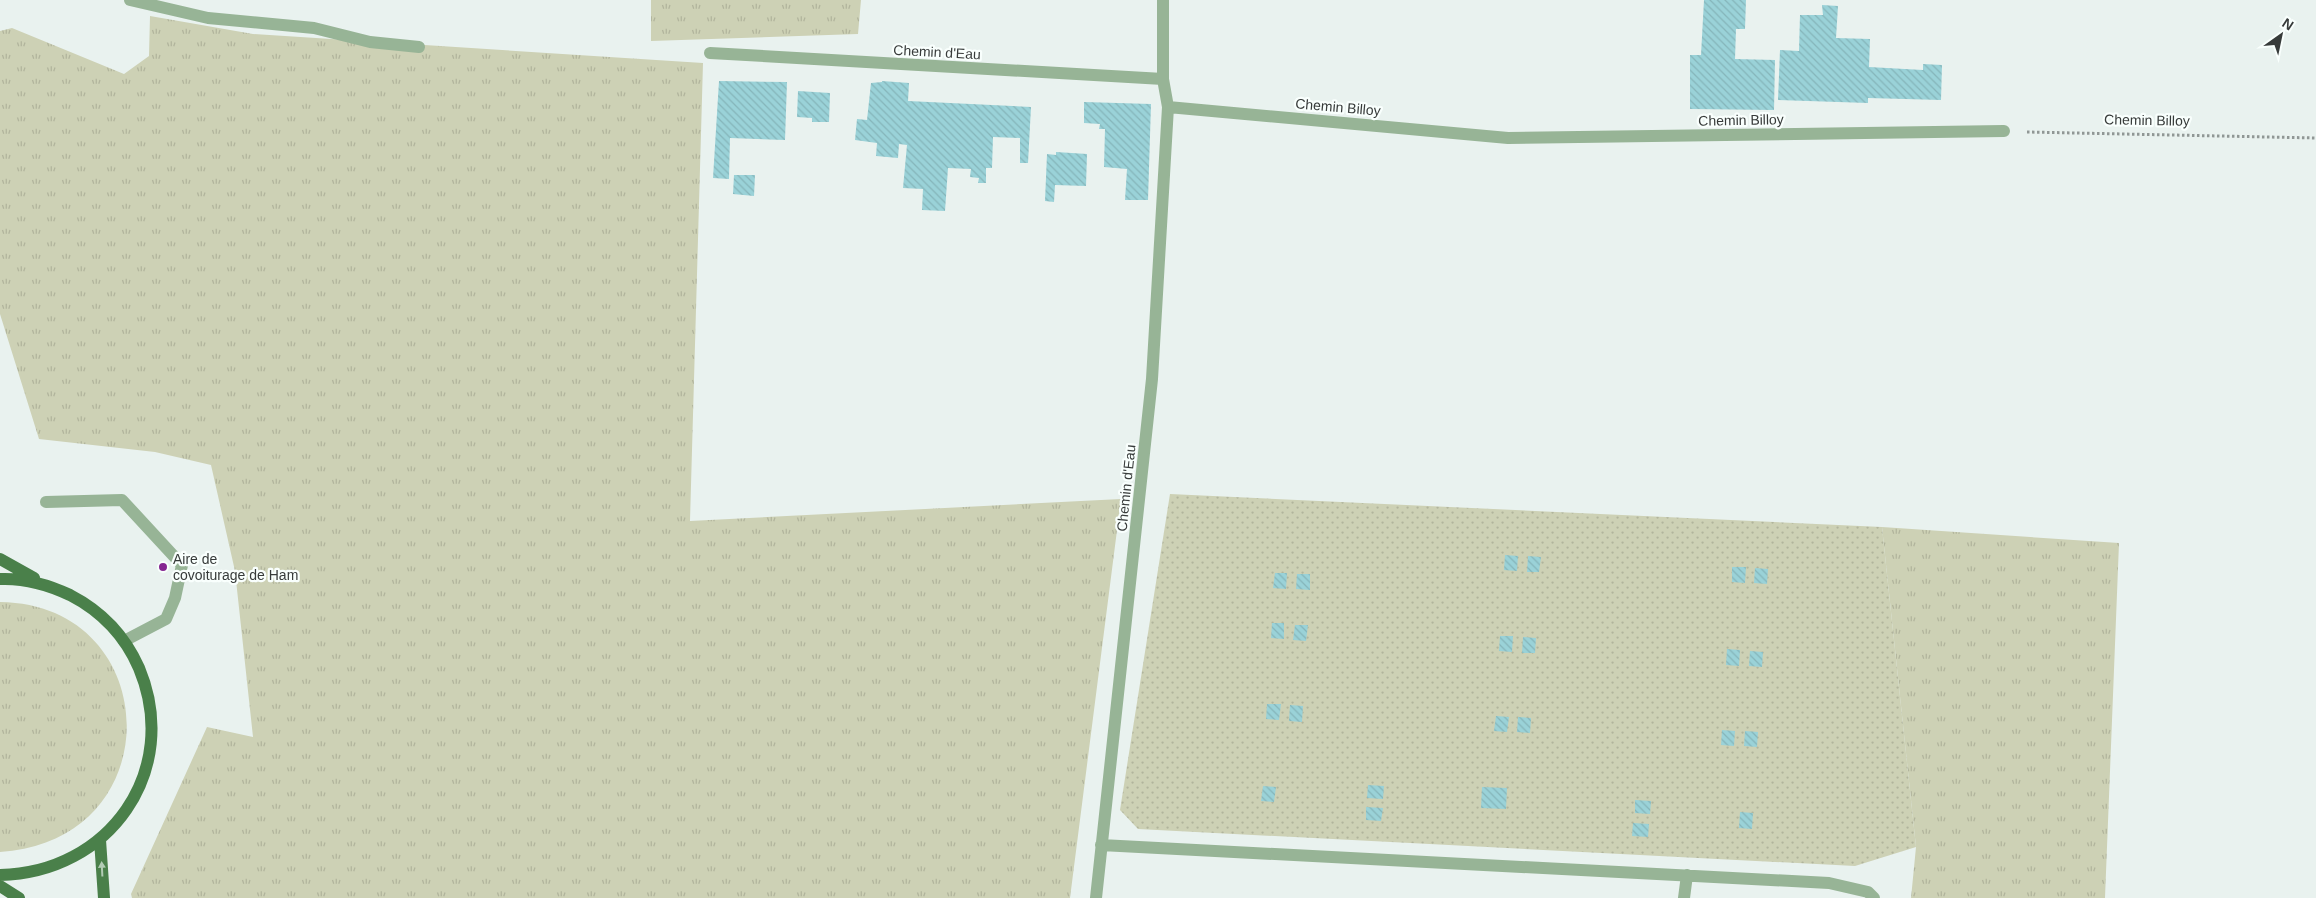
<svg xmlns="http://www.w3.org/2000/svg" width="2316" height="898" font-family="Helvetica,sans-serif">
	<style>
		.grass { fill: url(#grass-tufts) }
		.garden { fill: url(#garden-dots) }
		.building { fill: url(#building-back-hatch) }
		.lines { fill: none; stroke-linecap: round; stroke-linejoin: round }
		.path { stroke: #909795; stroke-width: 3; stroke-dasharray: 2.5 2.5; stroke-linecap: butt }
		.minor { stroke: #97b496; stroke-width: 12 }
		.major { stroke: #4a804a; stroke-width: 12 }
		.oneway { fill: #b3ccb5 }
		.poi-dot { fill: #852691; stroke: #f9fffd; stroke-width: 2 }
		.labels { text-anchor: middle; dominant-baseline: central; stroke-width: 4.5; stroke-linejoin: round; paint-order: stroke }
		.street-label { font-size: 14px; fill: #373b3a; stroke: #f9fffd }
		.poi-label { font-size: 14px; fill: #373b3a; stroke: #f9fffd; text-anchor: start }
	</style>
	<defs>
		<pattern id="grass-tufts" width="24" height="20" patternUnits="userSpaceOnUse" patternTransform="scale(1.25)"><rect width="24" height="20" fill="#cdd1b5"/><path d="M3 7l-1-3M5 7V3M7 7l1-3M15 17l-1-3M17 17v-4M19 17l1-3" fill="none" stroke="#b1b49c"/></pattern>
		<pattern id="garden-dots" width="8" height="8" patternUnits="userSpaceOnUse" patternTransform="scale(1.25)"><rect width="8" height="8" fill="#cdd1b5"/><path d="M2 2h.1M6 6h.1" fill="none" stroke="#b1b49c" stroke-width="1.8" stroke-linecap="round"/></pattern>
		<pattern id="building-back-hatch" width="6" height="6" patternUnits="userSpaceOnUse" patternTransform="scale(1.25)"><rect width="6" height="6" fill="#9ad2d8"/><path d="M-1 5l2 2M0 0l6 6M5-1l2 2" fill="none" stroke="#85b5ba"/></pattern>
	</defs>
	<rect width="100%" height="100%" fill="#e9f2ef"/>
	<path class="grass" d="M651 0H861L858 34 651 41Z
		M150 16 253 34 703 63 690 521 1121 499 1070 898H132L131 894 207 727 253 737 235 571 211 465 155 452 39 439 0 314V31L12 28 124 74 149 56Z
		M1882 527 2119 543 2105 898H1911L1916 847Z
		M0 602C165 604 173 841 0 852Z"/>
	<path class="garden" d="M1170 494 1882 527 1916 847 1855 866 1138 829 1120 810Z"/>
	<path class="building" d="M1704 0H1746L1745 29H1736L1735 59 1775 60 1774 110 1690 109V55H1701Z
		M1822 5 1838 6 1836 38 1870 39 1869 67 1923 70V64L1942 65 1941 100 1868 98V103L1778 100 1780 50 1799 51 1800 15H1823Z
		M719 81 787 82 785 140 730 138 729 179 713 178Z
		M882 81 909 83 908 101 1031 107 1028 163H1020V138L993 137 992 168H986V183H978L979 178 970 177 971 169 948 168 945 211 922 210 923 189 903 188 907 145 899 144 898 158 876 156 877 143 855 140 857 119 867 120 871 83 882 82Z
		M798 91 830 93 829 122H812V118L797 117Z
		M1084 102 1151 104 1148 200H1125L1127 169 1104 167 1105 129H1099L1100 124 1084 123Z
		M1056 152 1087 154 1086 186 1055 185 1054 202 1045 201 1047 154 1056 155Z
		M734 175H755L754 196 733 194Z
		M1505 555 1518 556 1517 571 1504 570Z
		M1528 556 1541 557 1539 572H1527Z
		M1732 567H1746L1745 583 1732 582Z
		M1755 568 1768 569 1767 584 1754 583Z
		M1275 573H1287L1286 589 1273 588Z
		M1297 574H1310V590L1296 589Z
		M1272 623H1284V639L1271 638Z
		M1295 625H1308L1306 641 1293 640Z
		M1500 636H1513L1512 652 1499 651Z
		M1523 637 1536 638 1535 653H1522Z
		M1727 649 1740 650 1739 666 1726 665Z
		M1750 651 1763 652 1762 667 1749 666Z
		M1267 704H1281L1279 720 1266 719Z
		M1290 705 1303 706 1302 722 1289 721Z
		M1496 716 1509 717 1507 732 1494 731Z
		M1518 717 1531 718 1530 733 1517 732Z
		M1722 730 1735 731 1734 746 1721 745Z
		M1745 731 1758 732 1757 747 1744 746Z
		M1368 785 1384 786 1383 799 1367 798Z
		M1263 786 1276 787 1274 802 1261 801Z
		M1482 787 1507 788 1506 809 1481 808Z
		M1635 800 1651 801 1650 814 1635 813Z
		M1366 807 1383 808 1381 821 1366 820Z
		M1740 812 1753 813 1752 829 1739 828Z
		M1633 823 1649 824 1648 837 1632 836Z"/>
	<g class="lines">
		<path class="path" d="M2027 132 2316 138"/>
		<path class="minor" d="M130 0 208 18 314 28 370 42 419 47
			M710 53 1163 79
			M1168 107 1508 138 2004 131
			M46 502 122 500 182 565 175 598 166 619 124 641
			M1101 845 1829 883 1868 892 1874 898
			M1096 898 1152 379 1168 107 1163 79V0
			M1684 898 1687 875"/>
		<path class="major" d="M0 559 34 578
			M0 579C24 578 49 585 70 595 101 611 125 636 139 668 182 771 109 873 0 875
			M100 840 104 898
			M0 886 19 898"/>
	</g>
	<defs><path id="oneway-solid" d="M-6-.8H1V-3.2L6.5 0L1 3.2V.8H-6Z" transform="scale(1.25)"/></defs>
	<use class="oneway" href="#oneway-solid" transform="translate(102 869) rotate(-93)"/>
	<circle class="poi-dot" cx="163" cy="567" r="5"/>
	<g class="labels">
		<g class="street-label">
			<text transform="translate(937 52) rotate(3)">Chemin d'Eau</text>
			<text transform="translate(1338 107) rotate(5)">Chemin Billoy</text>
			<text transform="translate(1741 120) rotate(-1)">Chemin Billoy</text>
			<text transform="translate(2147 120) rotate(1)">Chemin Billoy</text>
			<text transform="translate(1126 488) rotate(-84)">Chemin d'Eau</text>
		</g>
		<g class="poi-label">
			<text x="173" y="559">Aire de<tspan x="173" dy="16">covoiturage de Ham</tspan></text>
		</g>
	</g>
	<g transform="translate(2281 35) rotate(33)" stroke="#f9fffd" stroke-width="4" paint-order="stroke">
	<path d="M0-4L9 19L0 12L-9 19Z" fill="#373b3a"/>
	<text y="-8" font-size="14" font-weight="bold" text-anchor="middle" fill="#373b3a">N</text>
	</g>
</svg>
